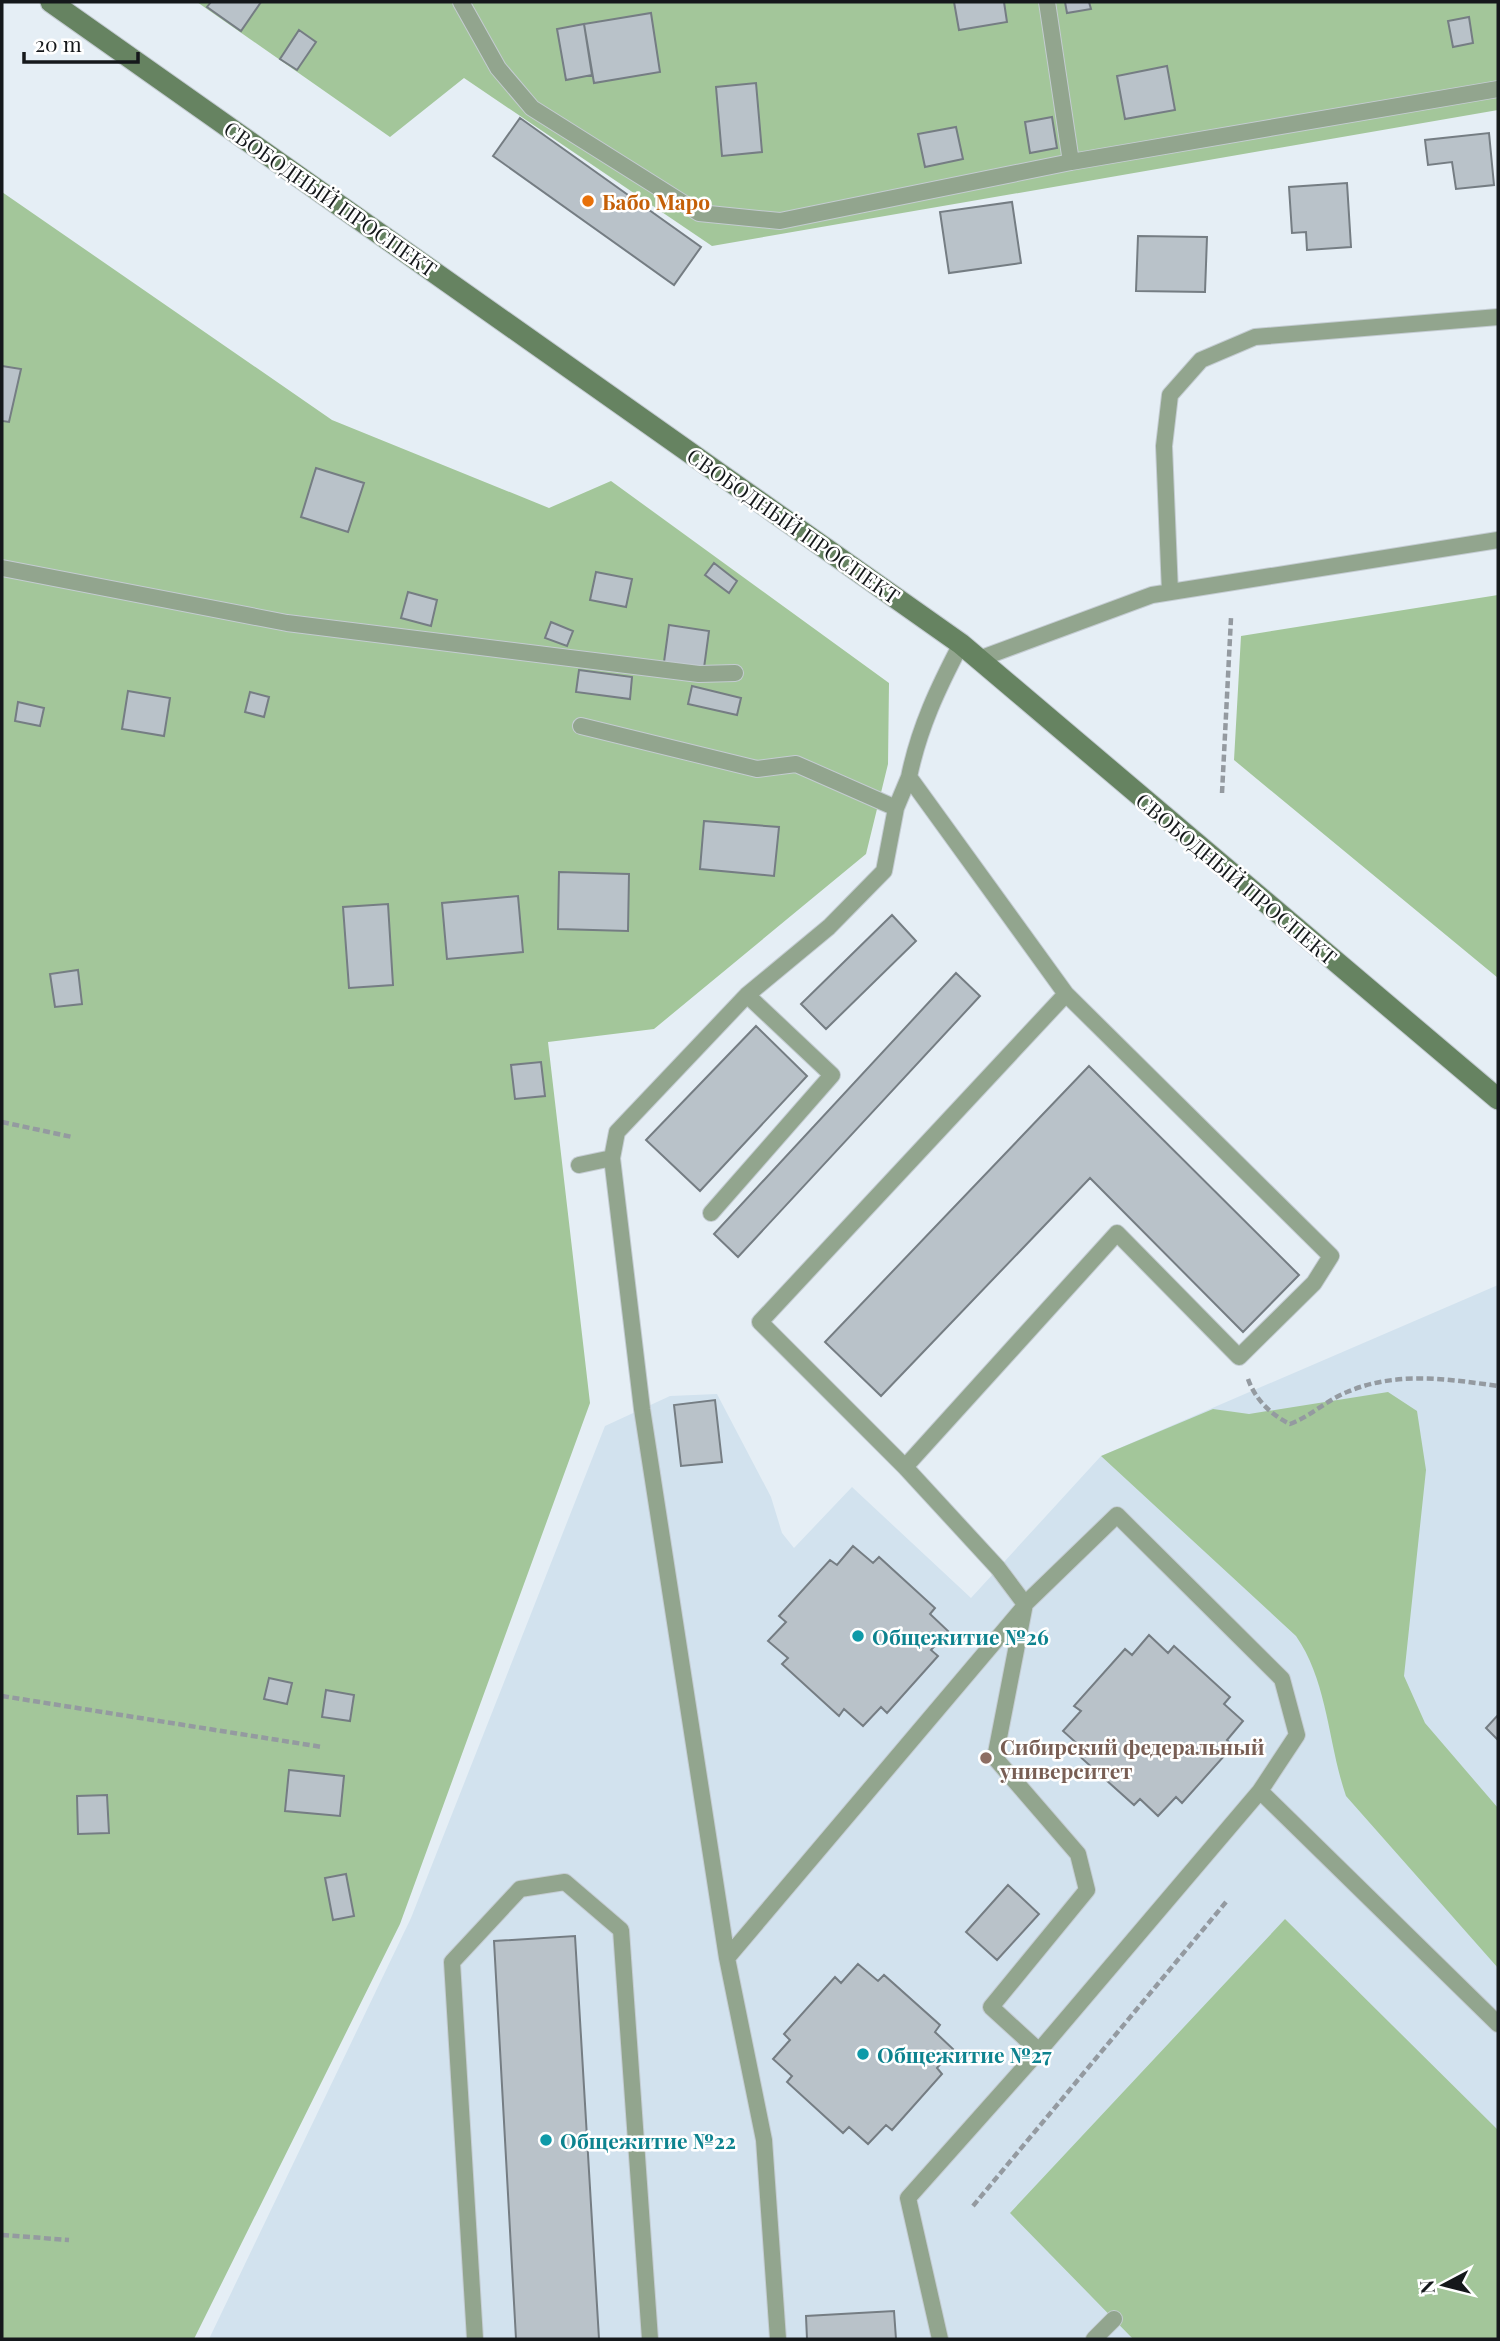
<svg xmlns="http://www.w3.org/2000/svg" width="1500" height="2341" font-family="'Playfair Display',serif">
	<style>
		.built { fill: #d2e2ee }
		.green { fill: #a3c69a }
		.building { fill: #b9c2c9; stroke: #757d83; stroke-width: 2 }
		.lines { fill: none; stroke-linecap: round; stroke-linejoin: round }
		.lane-casing { stroke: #c4ccd2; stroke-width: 18 }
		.secondary-casing { stroke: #c4ccd2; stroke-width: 23 }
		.path { stroke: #949aa0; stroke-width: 4.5; stroke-dasharray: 7 3.5; stroke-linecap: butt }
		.lane { stroke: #92a58e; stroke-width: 16 }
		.secondary { stroke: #668361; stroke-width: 21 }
		.food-dot { fill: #e8710a; stroke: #fff; stroke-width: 2.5 }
		.culture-dot { fill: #0f9aa8; stroke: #fff; stroke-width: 2.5 }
		.education-dot { fill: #8d6e63; stroke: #fff; stroke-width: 2.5 }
		.labels { text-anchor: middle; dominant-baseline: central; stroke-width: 5; stroke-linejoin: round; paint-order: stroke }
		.street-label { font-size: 21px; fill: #15181b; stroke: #fff }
		.food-label { font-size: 21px; font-weight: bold; fill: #c56008; stroke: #fff; text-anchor: start }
		.culture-label { font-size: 21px; font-weight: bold; fill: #0d838f; stroke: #fff; text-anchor: start }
		.education-label { font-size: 21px; font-weight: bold; fill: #785e54; stroke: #fff; text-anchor: start }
	</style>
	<rect width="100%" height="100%" fill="#e5eef5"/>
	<path class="built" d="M1498 1285V2339H209L411 1918 605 1426 670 1396 717 1394 771 1497 782 1533 794 1548 852 1487 971 1598 1101 1456Z"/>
	<path class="green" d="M197 2H1498V110L712 246 464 78 390 137Z
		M2 192 332 420 549 508 611 481 889 683 888 764 866 854 654 1029 548 1042 590 1403 400 1924 194 2339H2Z
		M1498 595V978L1234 760 1241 636Z
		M1388 1392 1417 1411 1426 1470 1404 1676 1425 1723 1498 1808V1968L1346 1796C1328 1744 1328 1682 1296 1636L1101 1456 1213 1409 1249 1414Z
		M1285 1919 1498 2130V2339H1133L1010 2213Z"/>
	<path class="building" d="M211 2H261L241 31 207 7Z
		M954 2H1004L1007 22 959 30Z
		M1065 2H1089L1091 9 1067 13Z
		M651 13 660 72 594 83 584 24Z
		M1469 17 1473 43 1453 47 1448 21Z
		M584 24 592 75 566 80 557 29Z
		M299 30 316 42 297 70 280 59Z
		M1167 66 1175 110 1125 119 1117 76Z
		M756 83 762 152 722 156 716 87Z
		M1052 117 1057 148 1030 153 1025 122Z
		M520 118 701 247 674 285 493 156Z
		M956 127 963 159 925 167 918 134Z
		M1489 133 1494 185 1456 189 1452 162 1428 165 1425 140Z
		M1347 183 1351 247 1307 250 1306 232 1292 233 1289 187Z
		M1012 202 1021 263 949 273 940 212Z
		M1138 236 1207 237 1205 292 1136 291Z
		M2 366 21 369 9 422 2 421Z
		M316 468 364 483 348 532 301 517Z
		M714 563 737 581 729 593 705 575Z
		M596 572 632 579 626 607 590 600Z
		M408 592 437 600 431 626 401 618Z
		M551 622 573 631 567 646 545 638Z
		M669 625 709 631 704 668 664 662Z
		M579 670 632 677 630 699 576 692Z
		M692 686 741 698 737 715 688 704Z
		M128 691 170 698 164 736 122 729Z
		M250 692 269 697 264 717 245 712Z
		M18 702 44 708 40 726 15 721Z
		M704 821 779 827 774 876 700 869Z
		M559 872 629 874 628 931 558 929Z
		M518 896 523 952 447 959 442 903Z
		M388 904 393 985 349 988 343 907Z
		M892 915 916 941 826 1029 801 1004Z
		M78 970 82 1004 55 1007 50 974Z
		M956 973 980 996 738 1257 714 1234Z
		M756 1026 807 1076 700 1191 646 1140Z
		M541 1062 545 1096 515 1099 511 1065Z
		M1089 1066 1299 1275 1243 1332 1090 1178 881 1396 825 1342Z
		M715 1400 722 1462 681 1466 674 1405Z
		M853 1546 873 1563 879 1557 935 1608 930 1614 948 1631 931 1650 938 1656 887 1713 881 1707 863 1726 844 1709 839 1716 782 1664 788 1658 768 1641 786 1622 779 1616 830 1560 837 1565Z
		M1149 1635 1168 1653 1174 1646 1230 1697 1224 1704 1243 1721 1227 1740 1233 1746 1182 1803 1176 1797 1158 1816 1140 1799 1134 1805 1077 1754 1082 1748 1063 1731 1081 1711 1074 1706 1125 1649 1132 1655Z
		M269 1678 292 1683 287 1704 264 1699Z
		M326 1690 354 1695 350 1721 322 1717Z
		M1498 1715V1740L1486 1728Z
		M289 1770 344 1776 340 1816 285 1811Z
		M107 1795 109 1833 78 1834 77 1796Z
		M346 1874 354 1916 333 1920 325 1878Z
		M1008 1885 1039 1914 997 1960 966 1932Z
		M575 1936 599 2339H516L494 1941Z
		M858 1964 878 1981 884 1975 940 2025 935 2032 953 2049 937 2068 942 2074 892 2130 886 2125 868 2144 849 2127 843 2133 787 2082 792 2076 773 2059 790 2040 784 2034 835 1977 841 1983Z
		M894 2311 896 2339H807L806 2316Z"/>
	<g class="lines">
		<g class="lane-casing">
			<path id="lane" d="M461 2 498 68 532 108 699 213 780 221 1071 162 1498 89
				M1047 2 1071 162
				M2 568 287 623 699 674 735 673
				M1170 592 1164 446 1170 395 1201 360 1255 337 1498 317
				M961 644C938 688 919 728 909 777L1066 994 1331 1256 1314 1283 1239 1357 1117 1233 905 1467 760 1322 1066 994
				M979 659 1152 595 1498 540
				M581 726 757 769 796 764 896 808
				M579 1165 612 1158
				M711 1213 832 1075 747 995
				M905 1467 998 1568 1025 1604 1117 1515 1282 1679 1297 1735 1260 1791
				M1025 1604 995 1758 1078 1854 1087 1890 991 2007 1039 2051
				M727 1958 1024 1607
				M475 2339 452 1962 520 1889 565 1882 621 1930 650 2339
				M778 2339 764 2140 727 1958 642 1409 612 1158 617 1132 747 995 829 927 884 871 896 808 909 777
				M940 2339 908 2198 1039 2051 1260 1791 1498 2024
				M1094 2339 1114 2319"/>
		</g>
		<g class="secondary-casing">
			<path id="secondary" d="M51 2 961 644 1498 1099"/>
		</g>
		<path class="path" d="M1222 793 1231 618
			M2 1122 72 1137
			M1248 1379C1255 1399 1271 1415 1290 1424 1311 1416 1327 1400 1347 1392 1396 1371 1448 1379 1498 1386
			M2 1696 322 1747
			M973 2206 1226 1902
			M2 2235 69 2240"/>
		<use href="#lane" class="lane"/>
		<use href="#secondary" class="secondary"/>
	</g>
	<circle class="food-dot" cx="588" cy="201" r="7"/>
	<g class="culture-dot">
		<circle cx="858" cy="1636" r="7"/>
		<circle cx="863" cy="2054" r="7"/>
		<circle cx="546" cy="2140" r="7"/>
	</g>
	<circle class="education-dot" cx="986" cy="1758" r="7"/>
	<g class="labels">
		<g class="street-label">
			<text transform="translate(331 198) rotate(35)">СВОБОДНЫЙ ПРОСПЕКТ</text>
			<text transform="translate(794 525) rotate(35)">СВОБОДНЫЙ ПРОСПЕКТ</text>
			<text transform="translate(1237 878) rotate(40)">СВОБОДНЫЙ ПРОСПЕКТ</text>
		</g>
		<g class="food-label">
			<text x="602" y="201">Бабо Маро</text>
		</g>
		<g class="culture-label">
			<text x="872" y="1636">Общежитие №26</text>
			<text x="877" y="2054">Общежитие №27</text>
			<text x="560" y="2140">Общежитие №22</text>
		</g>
		<g class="education-label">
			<text x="1000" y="1746">Сибирский федеральный<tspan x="1000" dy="24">университет</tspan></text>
		</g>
	</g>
	<rect width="1500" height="2341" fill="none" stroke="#15181b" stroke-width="7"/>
	<g transform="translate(1444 2285) rotate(263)" stroke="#ffffff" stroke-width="5" paint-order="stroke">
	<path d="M0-5L12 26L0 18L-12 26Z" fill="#15181b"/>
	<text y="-10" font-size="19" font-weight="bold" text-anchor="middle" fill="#15181b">N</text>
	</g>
	<path d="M24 52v10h114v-10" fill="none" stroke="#15181b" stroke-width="3.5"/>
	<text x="35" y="52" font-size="21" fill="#15181b" stroke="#ffffff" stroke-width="5" paint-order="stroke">20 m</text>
</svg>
